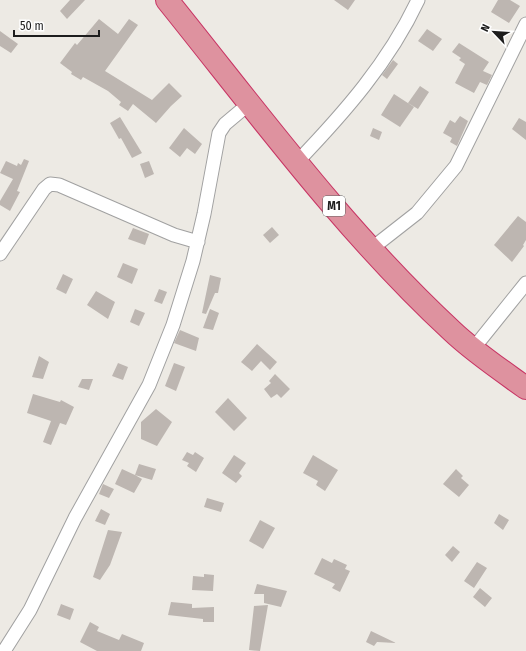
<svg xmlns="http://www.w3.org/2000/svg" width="526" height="651" font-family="'Fira Sans Condensed',sans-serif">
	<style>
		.building { fill: #bdb6b1 }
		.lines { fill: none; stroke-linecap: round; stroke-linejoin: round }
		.street-casing { stroke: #a1a1a1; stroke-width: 15 }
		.highway-casing { stroke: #c83464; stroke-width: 24 }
		.street { stroke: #fff; stroke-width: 13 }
		.highway { stroke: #de929f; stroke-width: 22 }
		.labels { text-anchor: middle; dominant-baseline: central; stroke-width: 3; stroke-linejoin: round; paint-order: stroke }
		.shield { fill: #fff; stroke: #616161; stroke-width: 1 }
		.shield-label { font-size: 12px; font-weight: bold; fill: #1d1d1d }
	</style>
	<rect width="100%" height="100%" fill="#edeae4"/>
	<path class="building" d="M70 0H85L67 19 60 11Z
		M334 0H355L348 10Z
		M498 0H510L520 6 509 23 491 12Z
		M99 19 118 34 129 19 138 25 105 71 152 100 169 83 182 96 171 106 156 123 133 104 128 111 119 105 121 102 108 91 83 77 81 80 71 74 72 72 60 63 75 43 77 45Z
		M427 29 442 39 433 51 418 41Z
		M0 31 18 44 11 53 0 46Z
		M459 43 489 62 483 71 492 75 487 85 480 82 474 93 455 83 465 64 459 60 461 58 452 52Z
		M393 60 398 64 387 79 382 75Z
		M420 86 429 92 418 109 408 103Z
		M394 94 414 107 400 127 381 115Z
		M460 116 468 121 457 146 450 142 452 138 443 133 450 120 455 123Z
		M120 117 142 153 132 158 121 138 119 139 110 123Z
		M519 118 526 122V140L512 129Z
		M184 128 202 144 195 154 187 148 180 157 169 148Z
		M373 128 382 132 379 140 370 136Z
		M24 159 29 161 17 191 20 192 10 211 0 205V201L13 179 0 173 6 161 17 166 18 163 21 165Z
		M149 161 154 174 145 178 140 164Z
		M518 216 526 222V240L523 245 524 246 512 262 494 245Z
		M272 227 279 235 270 243 263 235Z
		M133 228 149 234 145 245 128 239Z
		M123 263 138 269 132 284 117 277Z
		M63 274 73 279 66 294 56 289Z
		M210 275 221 278 218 293H215L206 314 202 313Z
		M159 289 167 292 162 304 154 301Z
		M96 291 115 302 108 319 87 305Z
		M135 309 145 313 139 326 130 322Z
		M210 309 219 313 213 330 203 328Z
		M180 330 199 338 196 351 174 343Z
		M257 344 277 362 270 370 261 361 252 371 241 362Z
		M39 356 49 362 43 379 32 377Z
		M118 363 128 367 123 380 112 376Z
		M174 363 185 367 176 391 165 386Z
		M275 374 290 389 281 398 277 394 271 398 264 389 271 383 269 381Z
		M82 379H93L89 390 78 387Z
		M33 394 60 402 61 400 74 407 66 425 60 423 51 445 43 442 51 421 27 413Z
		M228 398 247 418 234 431 215 412Z
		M156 409 172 422 157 446 141 439V422Z
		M187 452 193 455 195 452 204 458 196 472 187 466 189 463 182 460Z
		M234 455 246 463 239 473 242 476 236 483 222 473Z
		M313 455 338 470 325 491 316 485 318 481 303 473Z
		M139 464 156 469 152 480 135 475 142 479 134 493 115 484 122 469 135 475Z
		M456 469 463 476 461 478 469 485 459 497 443 484Z
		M103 484 114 489 109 498 99 494Z
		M207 498 224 503 221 512 204 507Z
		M101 509 110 514 105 525 95 521Z
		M499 514 509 520 503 530 494 523Z
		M260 520 275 528 263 549 249 541Z
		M108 530 122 532 110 565 100 580 93 577Z
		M453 546 460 552 452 562 445 555Z
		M322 558 332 563 334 559 347 565 345 569 350 571 340 592 332 588 335 584 314 574Z
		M477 562 487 568 474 588 464 581Z
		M204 574 214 575 213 591 192 590 193 576 204 577Z
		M257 584 287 591 281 607 264 603V594H254Z
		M480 588 492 598 485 607 473 597Z
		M171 602 192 604V608L214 607V622H203V619L168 615Z
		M61 604 74 609 70 620 57 615Z
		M268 605 260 651 249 650 254 606Z
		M90 622 99 627 97 631 119 640 122 634 144 643 141 651H97L80 642Z
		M371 631 396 643 377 642 374 646 366 642Z"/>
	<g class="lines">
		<g class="street-casing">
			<path id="street" d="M297 162C344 113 389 62 418 0
				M371 249 417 213 456 166 526 24
				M0 254 44 189 50 184 59 185 174 235 198 242
				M473 349 526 283
				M4 651 30 610 75 518 149 385 173 325 193 261 204 214 219 133 225 124 250 103"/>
		</g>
		<g class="highway-casing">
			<path id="highway" d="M167 0C258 113 345 232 452 331 474 352 501 370 526 388"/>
		</g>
		<use href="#street" class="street"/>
		<use href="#highway" class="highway"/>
	</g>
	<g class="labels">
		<rect class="shield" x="323" y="196" width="22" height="20" rx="3"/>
		<g class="shield-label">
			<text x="334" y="206">M1</text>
		</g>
	</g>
	<g transform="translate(494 32) rotate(295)" stroke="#ffffff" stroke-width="3" paint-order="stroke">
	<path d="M0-3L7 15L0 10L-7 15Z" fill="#1d1d1d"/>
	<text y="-6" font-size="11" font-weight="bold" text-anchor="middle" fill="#1d1d1d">N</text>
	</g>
	<path d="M14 30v6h85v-6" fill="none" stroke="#1d1d1d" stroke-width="2"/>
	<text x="20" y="30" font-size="12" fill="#1d1d1d" stroke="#ffffff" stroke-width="3" paint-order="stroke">50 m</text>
</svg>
